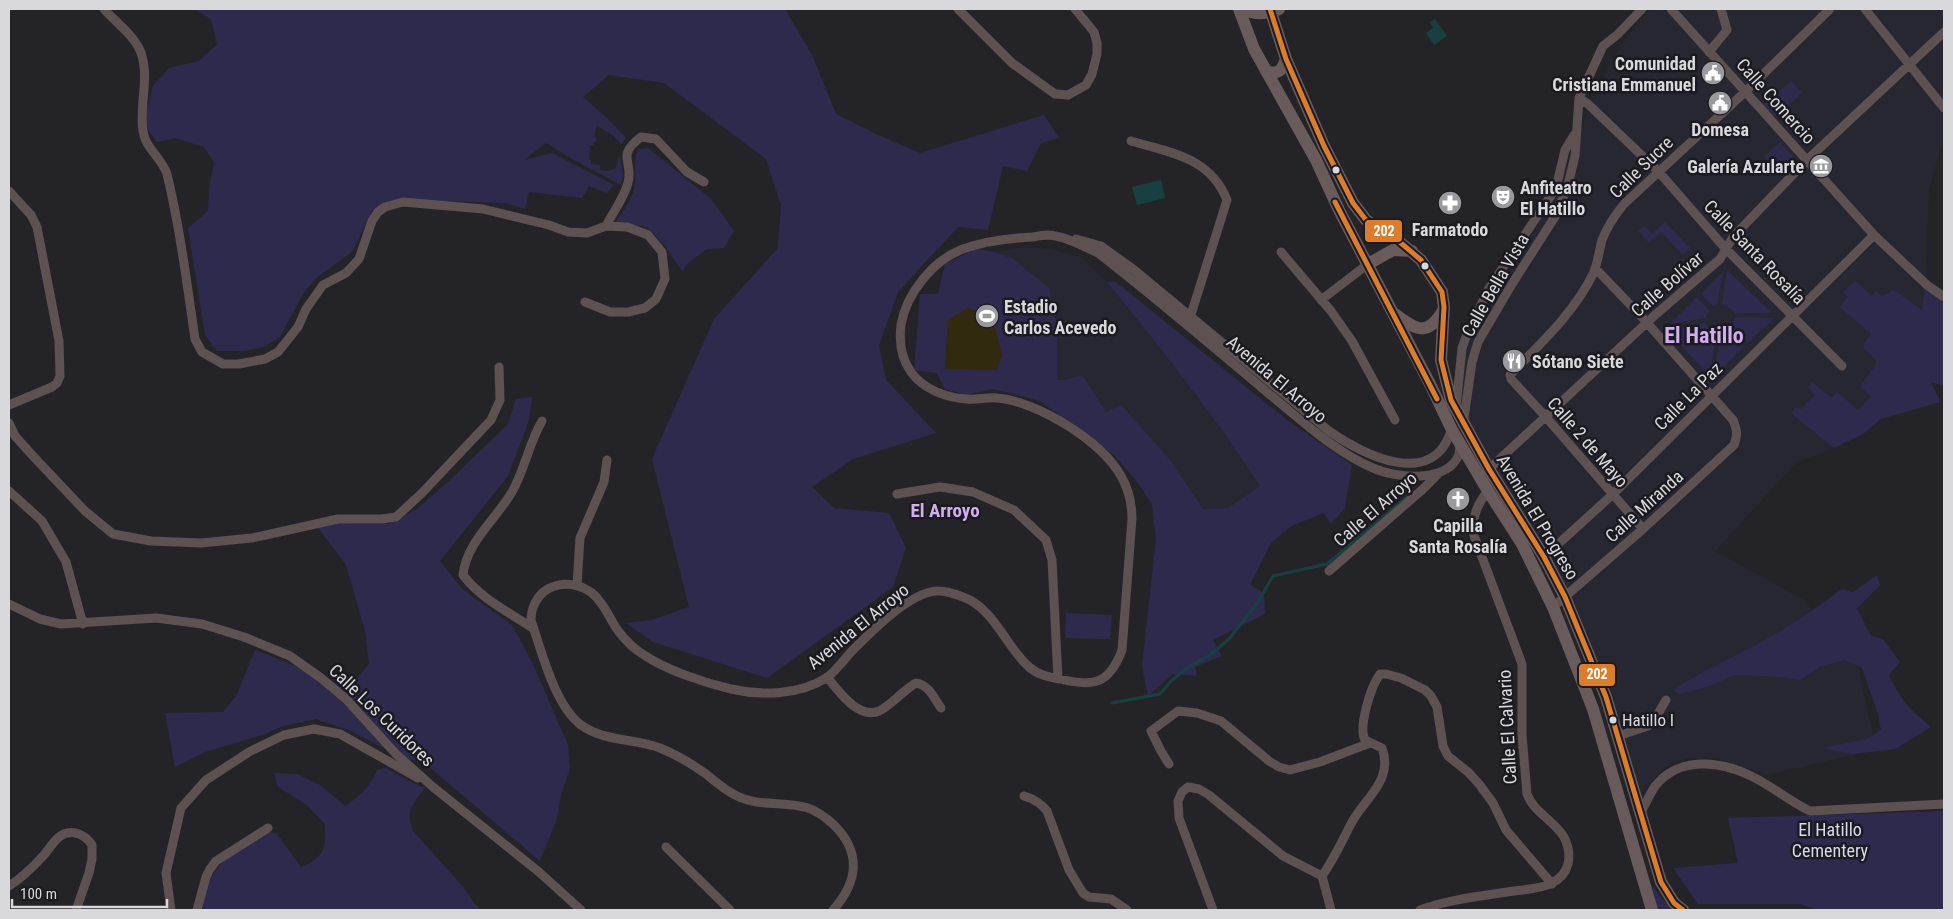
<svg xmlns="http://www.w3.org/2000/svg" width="1953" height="919" font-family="'Roboto Condensed',sans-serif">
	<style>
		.built { fill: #272732 }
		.green { fill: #2e2a4e }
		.sand { fill: #312a0e }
		.water { fill: #194041 }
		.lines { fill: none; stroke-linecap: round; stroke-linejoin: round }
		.stream { stroke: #194041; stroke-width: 3 }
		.street { stroke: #5d5152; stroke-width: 9 }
		.secondary { stroke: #695b5c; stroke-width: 12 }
		.bus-1-casing { stroke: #1a1a20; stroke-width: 9 }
		.bus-1 { stroke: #dc7c2d; stroke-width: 5 }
		.bus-dot { fill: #d9d9dd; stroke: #1a1a20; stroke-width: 2 }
		.labels { text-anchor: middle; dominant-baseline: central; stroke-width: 5; stroke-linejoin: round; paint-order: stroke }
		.bus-label { font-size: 17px; fill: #d9d9dd; stroke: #1a1a20; text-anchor: start }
		.poi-label { font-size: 18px; font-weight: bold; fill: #d9d9dd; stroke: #1a1a20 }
		.street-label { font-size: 18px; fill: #d9d9dd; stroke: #1a1a20 }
		.park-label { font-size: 18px; fill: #d9d8ee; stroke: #1a1a20 }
		.neighbourhood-label { font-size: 19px; font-weight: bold; fill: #d2adef; stroke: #1a1a20 }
		.district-label { font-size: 22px; font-weight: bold; fill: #d2adef; stroke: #1a1a20 }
		.line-badge { stroke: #1a1a20; stroke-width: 2 }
		.badge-label { font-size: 14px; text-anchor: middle; font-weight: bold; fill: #fff }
	</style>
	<rect width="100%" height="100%" fill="#242428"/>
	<path class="built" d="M1651 9H1944V141L1938 156 1929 190 1926 258 1928 299 1897 383 1828 451 1798 461 1715 551 1804 600 1859 671 1876 749 1768 775 1717 758 1684 759 1669 764 1659 773 1636 801 1613 742 1575 618 1458 414 1465 348 1477 324 1557 194 1595 93 1614 57 1639 20Z
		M1026 247 1051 249 1081 257 1107 282 1191 387 1231 441 1260 486 1228 508 1203 509 1170 460 1106 412 1082 375 1057 381V325L1049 289 994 252Z"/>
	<path class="green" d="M194 9H785L812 55 836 114 878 135 920 153 1044 115 1059 138 1041 143 1027 171 1003 166 988 230 958 227 898 292 879 345 886 380 936 433 853 459 812 487 834 508 889 513 906 548 893 587 767 678 653 642 626 623 652 620 689 607 652 459 714 319 778 248 781 205 766 159 664 83 609 75 583 97 607 118 626 138 621 144 614 136 597 126 594 135 597 139 593 145H590L589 160H591V164L600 165V170L608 171 615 169 620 155 623 176 621 185 574 160 546 143 524 160 552 153 614 185 607 193 589 186 582 198 529 192 525 209 506 203 398 200 372 211 352 252 316 278 303 294 280 337 264 347 244 351H217L205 335 188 228 208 211 209 188 214 162 204 147 175 138 157 142 148 130 146 114 153 86 169 68 199 61 217 44 211 19Z
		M1791 81 1802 93 1773 118 1762 106Z
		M1780 142 1798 163 1782 177 1764 157Z
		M648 148 711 199 734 231 724 248 707 249 688 263 682 271 666 247 647 227 615 222C621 214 628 205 632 196 638 181 632 164 638 149Z
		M1665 222 1690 248 1683 255 1661 232 1649 243 1638 231 1644 226 1652 234Z
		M976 249 994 252 1013 259 1049 288 1057 325V380L1068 379 1082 375 1106 412 1121 405 1170 460 1203 509 1228 508 1260 486C1214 414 1160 348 1107 282H1116L1287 420 1352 465 1345 508 1331 524 1324 513 1291 526 1271 543 1250 585 1264 593 1265 614 1213 640 1222 656 1195 667 1197 676 1173 674 1148 696 1142 666 1156 539 1152 505 1139 484 1115 456 1040 401 994 389 966 395 945 389 937 373 914 370 920 294H938L945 264Z
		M1727 270 1772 313H1734L1731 309 1722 304Z
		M1723 272 1717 305 1713 306 1701 294Z
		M1855 281 1872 296 1876 291 1882 296 1894 290 1922 310 1925 286 1944 299V386L1931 382 1940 402 1881 419 1863 434 1834 448 1791 413 1796 407 1801 409 1815 395 1808 387 1812 382 1832 398 1837 392 1858 410 1871 397 1860 386 1873 369 1877 361 1864 349V344L1871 334 1840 307 1847 297 1843 292Z
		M1697 297 1709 310 1705 318 1670 324Z
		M1735 317 1774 318 1748 343 1733 327Z
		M1706 323 1708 328 1716 333 1710 375 1667 331Z
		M1730 331 1744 347 1714 376 1721 334Z
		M532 397 529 420 508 476 440 561 462 589 512 625 532 662 568 745 570 768 561 794 557 818 540 861 427 765 393 753 351 731 316 719 283 726 265 734 205 752 175 767 165 713 223 712 236 696 255 650 301 668 325 684 354 682 369 664 365 631 346 565 313 521 357 524H389L417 509 450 480 508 424 516 399Z
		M1877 575 1880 585 1857 608 1871 636 1883 639 1900 662 1889 675C1899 698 1911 711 1931 727L1895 749 1852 754 1823 748 1866 739 1881 730 1878 714 1862 668 1844 660 1820 667 1800 680 1784 677 1734 675 1710 686 1679 694 1674 690C1697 673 1723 663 1748 649 1781 632 1813 611 1842 589L1853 592Z
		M1066 613 1112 615 1110 639 1065 638Z
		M386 768 421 787H426C413 804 405 809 413 831L465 889 474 903 482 910H203C205 868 233 852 264 830L277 834 301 867C325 857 326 848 325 824L307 805 278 787 274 773 297 774 320 785 345 806C359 797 371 786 377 770Z
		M1944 811V910H1818L1800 904H1698L1673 868 1738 863 1728 818Z
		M1651 884 1664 901 1675 910H1657Z"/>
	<path class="sand" d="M968 308 983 313 994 323 1002 355 997 370 945 369 948 320Z"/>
	<path class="water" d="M1435 19 1447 36 1434 45 1426 33 1433 28 1430 22Z
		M1161 180 1165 198 1137 205 1132 187Z"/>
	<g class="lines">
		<path class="stream" d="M1112 703 1160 694 1171 681 1187 668 1210 655 1229 639 1258 602 1273 576 1327 564 1407 497"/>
		<path class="street" d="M104 9C116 23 137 37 142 56 149 80 139 108 143 131 145 148 162 158 167 174 180 228 187 284 195 339L202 352 223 364H239L265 359 278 352 298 327 306 309 323 285 346 273 359 259 372 221 378 212 385 207 403 202 483 209 549 225 568 232 587 233 606 226 627 227 648 235 662 252 665 279 656 299 645 308 628 312H610L585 302
			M958 9 1012 63 1055 94 1068 95 1086 85 1092 74 1097 54V43L1094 32 1075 9
			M1671 9 1874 235 1927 285 1944 297
			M1865 9 1944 108
			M1709 52 1727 30 1721 9
			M1579 98 1588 104 1658 171 1725 248 1842 366
			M1131 141C1171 153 1210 157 1227 200L1189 321
			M9 191 31 215 37 227 59 341 60 376 57 383 52 387 9 405
			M606 226C613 212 624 198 628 183 634 160 615 157 641 137L656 139 687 172 704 182
			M1076 239 1101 246 1133 269 1329 431C1364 456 1436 491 1452 427
			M1281 252 1331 311 1352 341 1395 420
			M1321 300 1368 264
			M1456 407 1462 348 1466 337 1488 290 1556 188 1565 150 1574 135
			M9 423 15 436 33 456 85 511 113 534 151 541 201 543 252 538 338 519H382L396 517 422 493 491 420 500 400 499 367
			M1463 425 1472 362 1478 342 1512 284 1556 215 1568 185 1575 156 1579 98 1603 46 1617 35 1642 9
			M1489 469 1654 316 1720 259 1733 237 1807 160 1944 32
			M9 491 42 521 66 562 83 624
			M897 494 940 487 973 492 1014 510 1046 540 1052 560 1058 679
			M1643 529 1545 416 1511 379 1510 375C1540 344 1574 313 1593 274 1598 263 1599 251 1602 240 1607 227 1615 215 1624 204L1745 92 1830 9
			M1544 557 1612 495 1874 235
			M1329 571 1423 489 1440 472
			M577 585 580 538 604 482 607 460
			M9 604 40 619 61 624 156 618 202 624 244 637 290 656 321 678 346 699 396 754 433 787 539 872 581 910
			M1553 607 1643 529 1734 445C1738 434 1737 430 1733 420L1641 316 1595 268
			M534 629C509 612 481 599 463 575 466 543 496 519 512 492 525 469 529 443 542 421
			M827 677C838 690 858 720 879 711 892 705 902 691 916 683 929 685 934 698 941 708
			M1618 736 1648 726 1655 719 1666 700
			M1169 764 1161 751 1151 731 1178 711 1197 713 1221 721 1269 761 1279 767 1290 770 1320 762 1370 743
			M1024 796C1034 799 1041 803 1047 811L1069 870 1083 893 1089 897 1111 899 1127 910
			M1641 812C1646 803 1650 793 1656 785 1680 756 1721 761 1751 776 1772 786 1789 801 1810 811L1944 804
			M666 847 730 910
			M1322 876C1334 859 1342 841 1352 822 1365 798 1394 780 1382 748L1365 740C1358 727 1371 686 1380 674H1386L1401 678 1425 690 1431 696 1437 707 1443 746 1448 756 1468 772 1479 784 1493 803 1506 830 1552 884
			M1322 876 1331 910
			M9 886C22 878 34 866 44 855 49 849 53 842 59 837 71 828 85 834 92 845V859L89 873 76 910
			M171 910 166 873 181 808 206 780 249 752 284 735 314 729 340 734 418 778
			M197 910 206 877 210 869 216 861 268 828
			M833 910C858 882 862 852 833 824 825 817 817 811 808 808 785 801 759 807 737 796 726 791 716 782 706 774 692 764 677 755 660 748 633 738 605 742 581 725 555 706 541 650 531 620 531 608 537 595 548 589 567 579 590 586 601 603 608 612 612 623 619 632 626 641 634 649 644 655 666 670 705 683 731 689 761 696 800 695 826 678 835 672 843 661 850 653 870 633 903 599 930 592 941 589 953 593 963 597 994 608 1006 647 1029 667 1038 675 1049 677 1060 679 1093 687 1109 685 1122 650L1132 519C1132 504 1129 490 1121 476 1102 441 1036 401 997 398 987 397 977 400 967 399 946 398 923 389 911 372 901 358 899 341 901 325 906 294 933 260 963 249 985 241 1010 238 1033 237 1038 236 1044 235 1048 235 1065 236 1083 246 1098 253 1156 298 1212 346 1268 393 1301 420 1334 451 1373 468 1395 478 1448 484 1459 454 1460 450 1460 446 1460 443
			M1213 910 1179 818 1178 801 1182 792 1188 787 1199 789 1209 795 1283 856 1322 876
			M1420 910C1450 899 1483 896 1514 891 1526 889 1542 889 1552 883 1570 874 1573 855 1564 837 1554 820 1534 813 1527 794L1522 735V664L1473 533C1473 516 1477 504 1488 491"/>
		<path class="secondary" d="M1239 9 1254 49 1316 160 1339 210 1430 384 1452 430 1488 491 1522 544 1553 607 1593 709 1652 910
			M1243 9C1255 15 1266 15 1279 9
			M1270 9 1286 59 1324 146 1353 203 1366 220 1395 238 1421 260 1442 292 1444 307 1441 360 1451 400 1489 469 1544 557 1565 597 1606 697 1661 882 1674 903 1683 910
			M1266 71C1278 75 1282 71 1286 59
			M1368 264 1393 250 1412 251
			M1395 314C1417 331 1428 337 1444 309"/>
		<g class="bus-1-casing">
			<path id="bus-1" d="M1270 9 1286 59 1324 146 1353 203 1366 220 1395 238 1421 260 1442 292 1444 307 1441 360 1451 400 1489 469 1544 557 1565 597 1606 697 1661 882 1674 903 1683 910
				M1335 202 1437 399"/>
		</g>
		<use href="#bus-1" class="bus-1"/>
	</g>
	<defs>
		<g id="civic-disc" transform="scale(1.25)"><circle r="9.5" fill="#9a9a9e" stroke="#1a1a20"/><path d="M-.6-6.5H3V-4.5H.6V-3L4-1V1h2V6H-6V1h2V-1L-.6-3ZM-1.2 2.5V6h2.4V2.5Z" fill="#fff"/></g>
		<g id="museum-disc" transform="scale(1.25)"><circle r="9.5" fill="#9a9a9e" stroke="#1a1a20"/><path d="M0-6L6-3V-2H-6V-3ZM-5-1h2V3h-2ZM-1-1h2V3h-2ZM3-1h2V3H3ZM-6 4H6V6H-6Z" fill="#fff"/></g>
		<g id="theatre-disc" transform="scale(1.25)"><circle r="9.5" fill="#9a9a9e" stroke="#1a1a20"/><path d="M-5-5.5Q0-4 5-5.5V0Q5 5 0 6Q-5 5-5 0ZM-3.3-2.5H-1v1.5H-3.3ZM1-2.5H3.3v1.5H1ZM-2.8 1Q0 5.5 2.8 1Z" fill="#fff"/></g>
		<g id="pharmacy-disc" transform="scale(1.25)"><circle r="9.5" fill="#9a9a9e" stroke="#1a1a20"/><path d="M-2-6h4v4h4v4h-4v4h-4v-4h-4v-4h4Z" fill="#fff"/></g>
		<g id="stadium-disc" transform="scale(1.25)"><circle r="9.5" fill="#9a9a9e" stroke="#1a1a20"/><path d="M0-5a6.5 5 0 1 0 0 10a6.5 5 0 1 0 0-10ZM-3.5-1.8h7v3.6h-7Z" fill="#fff"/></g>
		<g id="restaurant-disc" transform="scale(1.25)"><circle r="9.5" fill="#9a9a9e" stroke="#1a1a20"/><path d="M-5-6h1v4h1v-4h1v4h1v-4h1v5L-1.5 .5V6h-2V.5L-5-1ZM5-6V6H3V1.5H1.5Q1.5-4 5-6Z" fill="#fff"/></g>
		<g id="church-disc" transform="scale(1.25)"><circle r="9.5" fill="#9a9a9e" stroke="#1a1a20"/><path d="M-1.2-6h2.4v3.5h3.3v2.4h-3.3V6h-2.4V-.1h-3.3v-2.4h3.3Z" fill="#fff"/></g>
	</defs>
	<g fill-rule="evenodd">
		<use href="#civic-disc" x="1713" y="73"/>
		<use href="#civic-disc" x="1720" y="103"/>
		<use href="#museum-disc" x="1821" y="166"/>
		<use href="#theatre-disc" x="1503" y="197"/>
		<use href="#pharmacy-disc" x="1450" y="203"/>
		<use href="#stadium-disc" x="987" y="316"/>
		<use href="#restaurant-disc" x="1514" y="361"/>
		<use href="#church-disc" x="1458" y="499"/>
	</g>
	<g class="bus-dot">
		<circle cx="1336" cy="170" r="4.5"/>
		<circle cx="1425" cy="266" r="4.5"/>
		<circle cx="1613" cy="720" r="4.5"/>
	</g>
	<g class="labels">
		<g class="bus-label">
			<text x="1622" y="720">Hatillo I</text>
		</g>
		<g class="poi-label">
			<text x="1696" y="63" text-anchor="end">Comunidad<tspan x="1696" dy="21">Cristiana Emmanuel</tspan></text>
			<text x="1720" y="129">Domesa</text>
			<text x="1804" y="166" text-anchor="end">Galería Azularte</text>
			<text x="1520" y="187" text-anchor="start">Anfiteatro<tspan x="1520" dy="21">El Hatillo</tspan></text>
			<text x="1450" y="229">Farmatodo</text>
			<text x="1004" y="306" text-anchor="start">Estadio<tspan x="1004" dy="21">Carlos Acevedo</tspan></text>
			<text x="1532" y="361" text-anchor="start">Sótano Siete</text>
			<text x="1458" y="525">Capilla<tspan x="1458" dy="21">Santa Rosalía</tspan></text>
		</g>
		<g class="street-label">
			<text transform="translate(1776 101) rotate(48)">Calle Comercio</text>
			<text transform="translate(1641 167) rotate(-44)">Calle Sucre</text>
			<text transform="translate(1755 252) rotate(46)">Calle Santa Rosalía</text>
			<text transform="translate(1667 284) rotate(-41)">Calle Bolívar</text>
			<text transform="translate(1495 285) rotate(-60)">Calle Bella Vista</text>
			<text transform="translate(1277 379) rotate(40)">Avenida El Arroyo</text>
			<text transform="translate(1688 396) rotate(-45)">Calle La Paz</text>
			<text transform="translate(1588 442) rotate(49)">Calle 2 de Mayo</text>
			<text transform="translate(1644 506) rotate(-42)">Calle Miranda</text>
			<text transform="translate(1375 509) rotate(-41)">Calle El Arroyo</text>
			<text transform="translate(1538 517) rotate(59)">Avenida El Progreso</text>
			<text transform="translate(858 626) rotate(-39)">Avenida El Arroyo</text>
			<text transform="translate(382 715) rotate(44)">Calle Los Curidores</text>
			<text transform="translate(1507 727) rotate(-93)">Calle El Calvario</text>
		</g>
		<g class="park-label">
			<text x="1830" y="829">El Hatillo<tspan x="1830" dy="21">Cementery</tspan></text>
		</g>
		<g class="neighbourhood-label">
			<text x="945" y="510">El Arroyo</text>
		</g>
		<g class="district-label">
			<text x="1704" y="335">El Hatillo</text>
		</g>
	</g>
	<g class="line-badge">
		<rect x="1364" y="219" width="39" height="24" rx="5" fill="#dc7c2d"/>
		<rect x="1578" y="663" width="38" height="24" rx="5" fill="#dc7c2d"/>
	</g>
	<g class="badge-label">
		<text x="1384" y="236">202</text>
		<text x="1597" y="679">202</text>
	</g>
	<rect width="1953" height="919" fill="none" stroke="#d9d9dd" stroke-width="20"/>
	<path d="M12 899v8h155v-8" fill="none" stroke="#d9d9dd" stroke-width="2.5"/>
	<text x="20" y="899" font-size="15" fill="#d9d9dd" stroke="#1a1a20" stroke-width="4" paint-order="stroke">100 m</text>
</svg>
